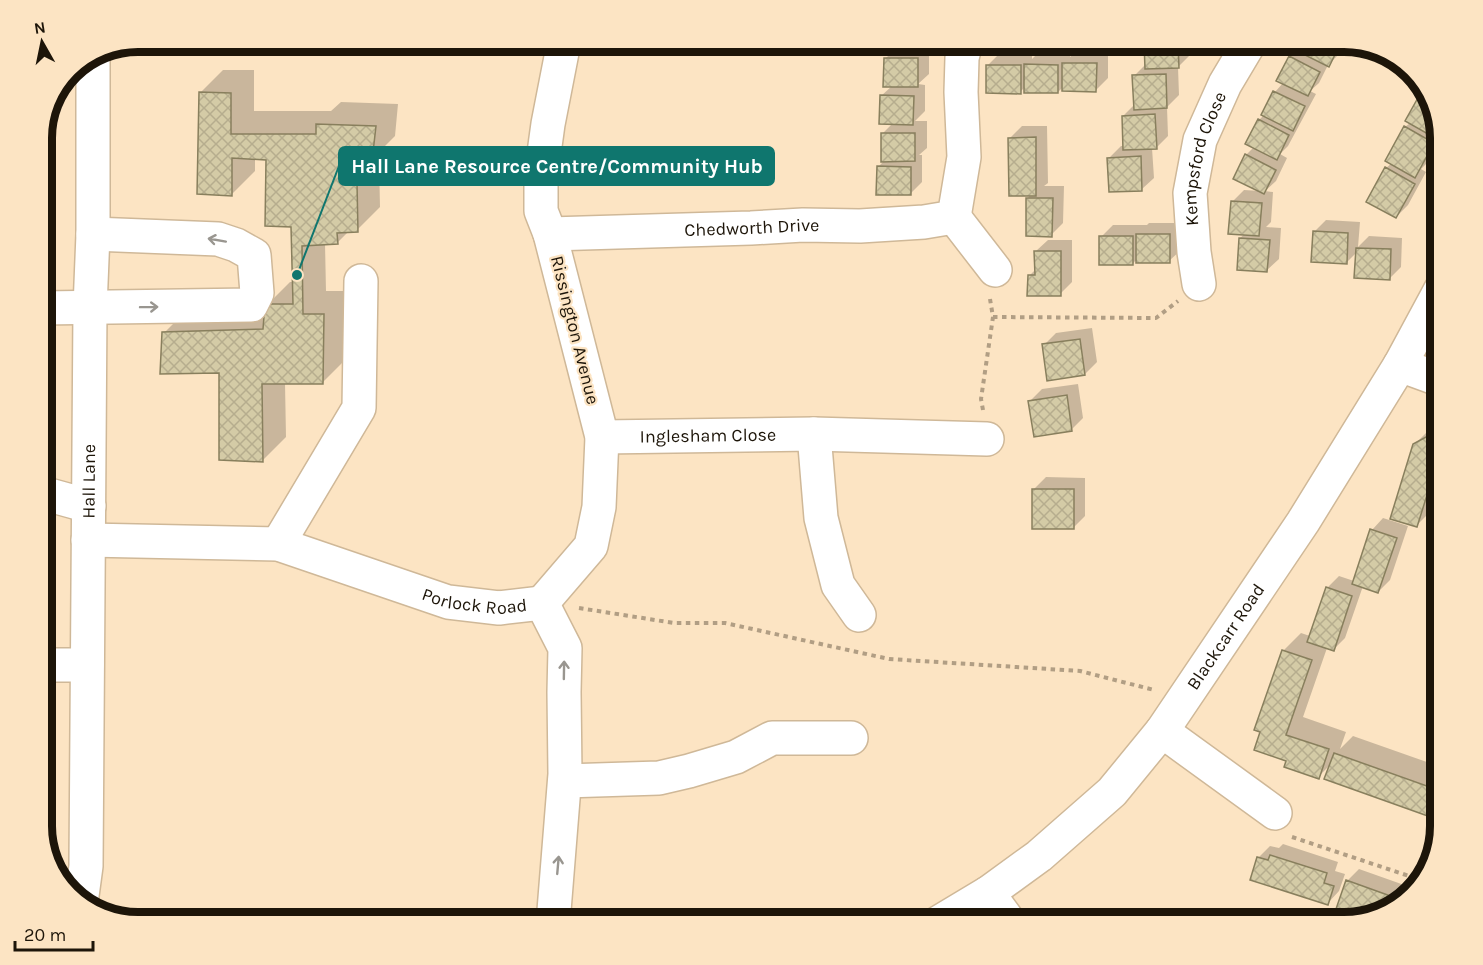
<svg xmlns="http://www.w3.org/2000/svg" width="1483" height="965" font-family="Karla,sans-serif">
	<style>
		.shadow { fill: #0003 }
		.building { fill: url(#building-cross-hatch); stroke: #887f5d; stroke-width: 1.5 }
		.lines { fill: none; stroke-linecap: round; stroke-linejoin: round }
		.minor-casing { stroke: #cfb898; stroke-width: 36 }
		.path { stroke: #b19e84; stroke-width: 4; stroke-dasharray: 4.5 4.5; stroke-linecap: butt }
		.minor { stroke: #fff; stroke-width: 33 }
		.oneway { stroke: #999690 }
		.labels { text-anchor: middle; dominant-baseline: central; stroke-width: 4.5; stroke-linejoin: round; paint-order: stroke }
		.street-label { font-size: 18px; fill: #1d1509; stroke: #fce4c3 }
		.rim { fill: none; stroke: #1d1509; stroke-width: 8 }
		.leader { fill: none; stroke: #0f766e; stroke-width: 2 }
		.callout-dot { fill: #0f766e; stroke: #fce4c3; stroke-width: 2 }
		.callout { fill: #0f766e; stroke: #0f766e; stroke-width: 2 }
		.callout-label { font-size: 20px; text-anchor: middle; font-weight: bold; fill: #fff }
	</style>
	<defs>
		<pattern id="building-cross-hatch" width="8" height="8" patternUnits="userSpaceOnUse" patternTransform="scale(1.5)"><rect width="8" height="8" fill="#d4cba6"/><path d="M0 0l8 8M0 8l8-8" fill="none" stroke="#b6ad8e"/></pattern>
	</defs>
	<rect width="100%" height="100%" fill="#fce4c3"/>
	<path class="shadow" d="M884 42H922L917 47H929V74L918 84 925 85V111L915 121H927V148L919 155H922V182L910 194 878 167 885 160 883 133 893 123 881 96 892 86 885 59 896 48Z
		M1146 42H1190V55L1178 67 1179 95 1167 107 1168 136 1156 148H1152L1154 178 1142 189 1109 158 1121 146H1124L1123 116 1135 104 1134 76 1147 63Z
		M1303 42H1346L1340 53 1328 65 1319 83 1310 91 1316 94 1288 146 1280 154 1287 158 1276 181 1265 191 1273 192 1271 222 1266 227 1281 228 1279 259 1267 270 1240 238 1246 233 1232 202 1244 190 1260 191 1246 155 1254 147 1259 120 1264 115 1275 92 1283 83 1290 57Z
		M1076 51 1108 52V78L1096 90 1064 86 1058 92 1026 86 1020 92 988 65 1000 53 1032 54V59L1038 53H1070V57Z
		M223 70H254V111H331L341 102 398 104 395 136 371 160H379L380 207 357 230 349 231 337 243H325L326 291H346V359L323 382 285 383 286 437 263 460 220 372 164 333 187 310 267 305 290 282H294L293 226 267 158H255V171L232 194 200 93Z
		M1426 87 1428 90 1441 133V138L1426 164 1421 169 1426 172 1408 205 1396 217 1386 168 1392 163 1405 127 1410 123 1407 121Z
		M52 112 51 246 42 255V133Z
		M1022 126H1047L1048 183 1044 186H1064L1063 223 1051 235 1028 198 1031 194 1010 138Z
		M1326 220 1360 222 1358 247 1369 236 1402 238 1401 267 1389 279 1357 252 1346 263 1314 232Z
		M1149 223H1181V250L1169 261H1135L1133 264 1101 237 1113 225H1147Z
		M1048 240H1072V282L1060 294 1029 276 1036 269V251Z
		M1092 328 1097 362 1085 374 1044 345 1056 333Z
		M42 346H45V409L42 411Z
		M1078 384 1083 418 1071 430 1030 401 1042 389Z
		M1441 422V487L1435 507 1417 525 1415 444 1433 426Z
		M42 448H46L45 479 42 481Z
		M1046 477 1085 478V516L1073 528 1034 489Z
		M1383 518 1408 526 1390 580 1378 592 1363 586 1345 638 1333 650 1327 648 1303 717 1346 732 1340 749 1353 736 1441 767V816L1438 819 1331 764 1318 777 1288 760 1256 749 1283 651 1301 633 1310 636 1327 588 1339 576 1354 581 1372 530Z
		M1441 679V693L1437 692Z
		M1283 844 1338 862 1335 871 1345 874 1339 891 1328 903 1258 858 1270 846 1279 848Z
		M1359 869 1407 886 1401 902 1392 910 1365 918 1338 908 1347 881Z"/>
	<path class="building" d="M883 42H917V49H883Z
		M1144 42H1178L1179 68 1145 69Z
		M1302 42H1341L1329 67 1297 51Z
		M1289 56 1320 72 1308 96 1276 81Z
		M884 58H918V87H883Z
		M1062 63H1097L1096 92 1062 91Z
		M1024 64 1058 65V93H1024Z
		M986 65H1021V94L986 93Z
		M1166 74 1167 108 1134 110 1132 75Z
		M1424 87 1428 90 1440 129 1435 138 1405 121Z
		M1273 91 1305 106 1293 131 1261 115Z
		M199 92 231 93V134H316V124L376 126 372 161 347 160 349 183H357L358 232 337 233 338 244 302 246 303 314H324L323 384H262L263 462 219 460V373L160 374 162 332 263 329 265 304H293L291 227 265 226 266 160 232 158V196L197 194Z
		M880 95 914 96 913 125 879 124Z
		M1155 114 1157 149 1123 150 1122 116Z
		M1258 119 1289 135 1277 160 1245 144Z
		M1404 126 1434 143 1415 178 1385 161Z
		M881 133H915V161L881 162Z
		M1036 137V196H1009L1008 138Z
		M1245 154 1276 170 1264 194 1233 179Z
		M1141 156 1142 191 1109 192 1107 158Z
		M877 166 911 167V195H876Z
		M1385 167 1415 184 1396 218 1366 202Z
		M1026 198H1053L1052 237 1026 236Z
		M1231 201 1262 203 1259 236 1228 234Z
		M1313 231 1348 233 1347 264 1311 262Z
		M1136 234H1170V263H1136Z
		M1099 236H1133V265H1099Z
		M1239 238 1270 240 1267 272 1237 270Z
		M1356 248 1391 249 1390 280 1354 278Z
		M1034 251H1061V296H1027L1028 275H1035Z
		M1080 339 1085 375 1047 381 1042 344Z
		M1067 395 1072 431 1034 437 1028 401Z
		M1441 429V459L1438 460 1417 527 1390 519 1413 444Z
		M1032 489H1074V529H1032Z
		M1370 529 1397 538 1378 593 1352 584Z
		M1326 587 1352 596 1334 651 1307 642Z
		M1282 650 1312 660 1286 735 1329 749 1319 779 1284 767 1286 761 1254 750 1260 732 1254 730Z
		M1334 753 1441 791V814L1439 820 1324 779Z
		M1270 855 1327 873 1324 883 1334 886 1328 905 1250 880 1257 857 1268 860Z
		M1346 880 1396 898 1392 910 1363 918 1336 909Z"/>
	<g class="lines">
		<g class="minor-casing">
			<g id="minor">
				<path d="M954 217 995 270"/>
				<path id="s1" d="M550 234 751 228 803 225 860 226 924 222 954 217 964 157 961 92 962 58 966 42"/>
				<path id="s2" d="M1199 284 1194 252 1190 193 1200 140 1225 84 1250 42"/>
				<path d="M42 308 251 305 257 293 254 255 236 245 218 239 93 234"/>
				<path d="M1400 365 1441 380"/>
				<path d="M814 434 821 518 838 585 859 615"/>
				<path id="s3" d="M602 437 814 434 987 439"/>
				<path d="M42 493 89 506"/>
				<path id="s4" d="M88 540 278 544 448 602 499 608 542 603"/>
				<path d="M278 544 359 408 361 281"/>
				<path d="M542 603 591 546 599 507 602 437 550 234 541 211V175L548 124 564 42"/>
				<path d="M542 603 565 648 564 692 565 774 553 923"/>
				<path d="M42 665H87"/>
				<path d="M1162 731 1275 813"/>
				<path d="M565 781 659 778 689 771 736 757 772 738H851"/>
				<path d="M988 893 1010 923"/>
				<path id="s5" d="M81 903 86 866 90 308 93 234V61"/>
				<path id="s6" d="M938 923 988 893 1039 856 1112 792 1162 731 1303 522 1400 365 1441 289"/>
			</g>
		</g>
		<path class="path" d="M993 317 1156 318 1178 301
			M983 410 981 399 993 317 990 299
			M579 608 674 623H725L889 659 1080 671 1154 690
			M1292 837 1424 881"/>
		<use href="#minor" class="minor"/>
	</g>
	<defs><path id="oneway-shaft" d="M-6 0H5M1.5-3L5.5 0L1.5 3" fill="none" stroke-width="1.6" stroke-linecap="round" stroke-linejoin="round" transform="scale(1.5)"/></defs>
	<g class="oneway">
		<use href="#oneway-shaft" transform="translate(217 240) rotate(-170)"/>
		<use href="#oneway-shaft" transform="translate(149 307) rotate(-1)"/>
		<use href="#oneway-shaft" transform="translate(564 670) rotate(-89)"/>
		<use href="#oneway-shaft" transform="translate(558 865) rotate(-85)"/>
	</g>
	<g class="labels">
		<g class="street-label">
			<text stroke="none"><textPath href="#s2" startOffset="128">Kempsford Close</textPath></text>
			<text stroke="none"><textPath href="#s1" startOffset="202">Chedworth Drive</textPath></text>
			<text transform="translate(575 330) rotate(76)">Rissington Avenue</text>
			<text stroke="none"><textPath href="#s3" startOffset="106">Inglesham Close</textPath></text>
			<text stroke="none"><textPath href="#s5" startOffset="422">Hall Lane</textPath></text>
			<text stroke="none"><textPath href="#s4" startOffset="396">Porlock Road</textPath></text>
			<text stroke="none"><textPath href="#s6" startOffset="411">Blackcarr Road</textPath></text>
		</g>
	</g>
	<path d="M0 0H1483V965H0ZM138 52H1344A86 86 0 0 1 1430 138V826A86 86 0 0 1 1344 912H138A86 86 0 0 1 52 826V138A86 86 0 0 1 138 52Z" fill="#fce4c3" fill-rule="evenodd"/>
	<path class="rim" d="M138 52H1344A86 86 0 0 1 1430 138V826A86 86 0 0 1 1344 912H138A86 86 0 0 1 52 826V138A86 86 0 0 1 138 52Z"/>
	<path class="leader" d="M297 275L339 166"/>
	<circle class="callout-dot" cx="297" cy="275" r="6"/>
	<rect class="callout" x="339" y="147" width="435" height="38" rx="6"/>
	<g class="callout-label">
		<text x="557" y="173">Hall Lane Resource Centre/Community Hub</text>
	</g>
	<g transform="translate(42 42) rotate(351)" stroke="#fce4c3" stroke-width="4.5" paint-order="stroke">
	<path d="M0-4.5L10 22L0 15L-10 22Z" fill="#1d1509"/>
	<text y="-9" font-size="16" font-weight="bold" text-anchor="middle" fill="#1d1509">N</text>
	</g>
	<path d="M15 941v9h78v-9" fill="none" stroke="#1d1509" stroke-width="3"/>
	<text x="24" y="941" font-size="18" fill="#1d1509" stroke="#fce4c3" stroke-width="4.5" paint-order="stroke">20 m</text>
</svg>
